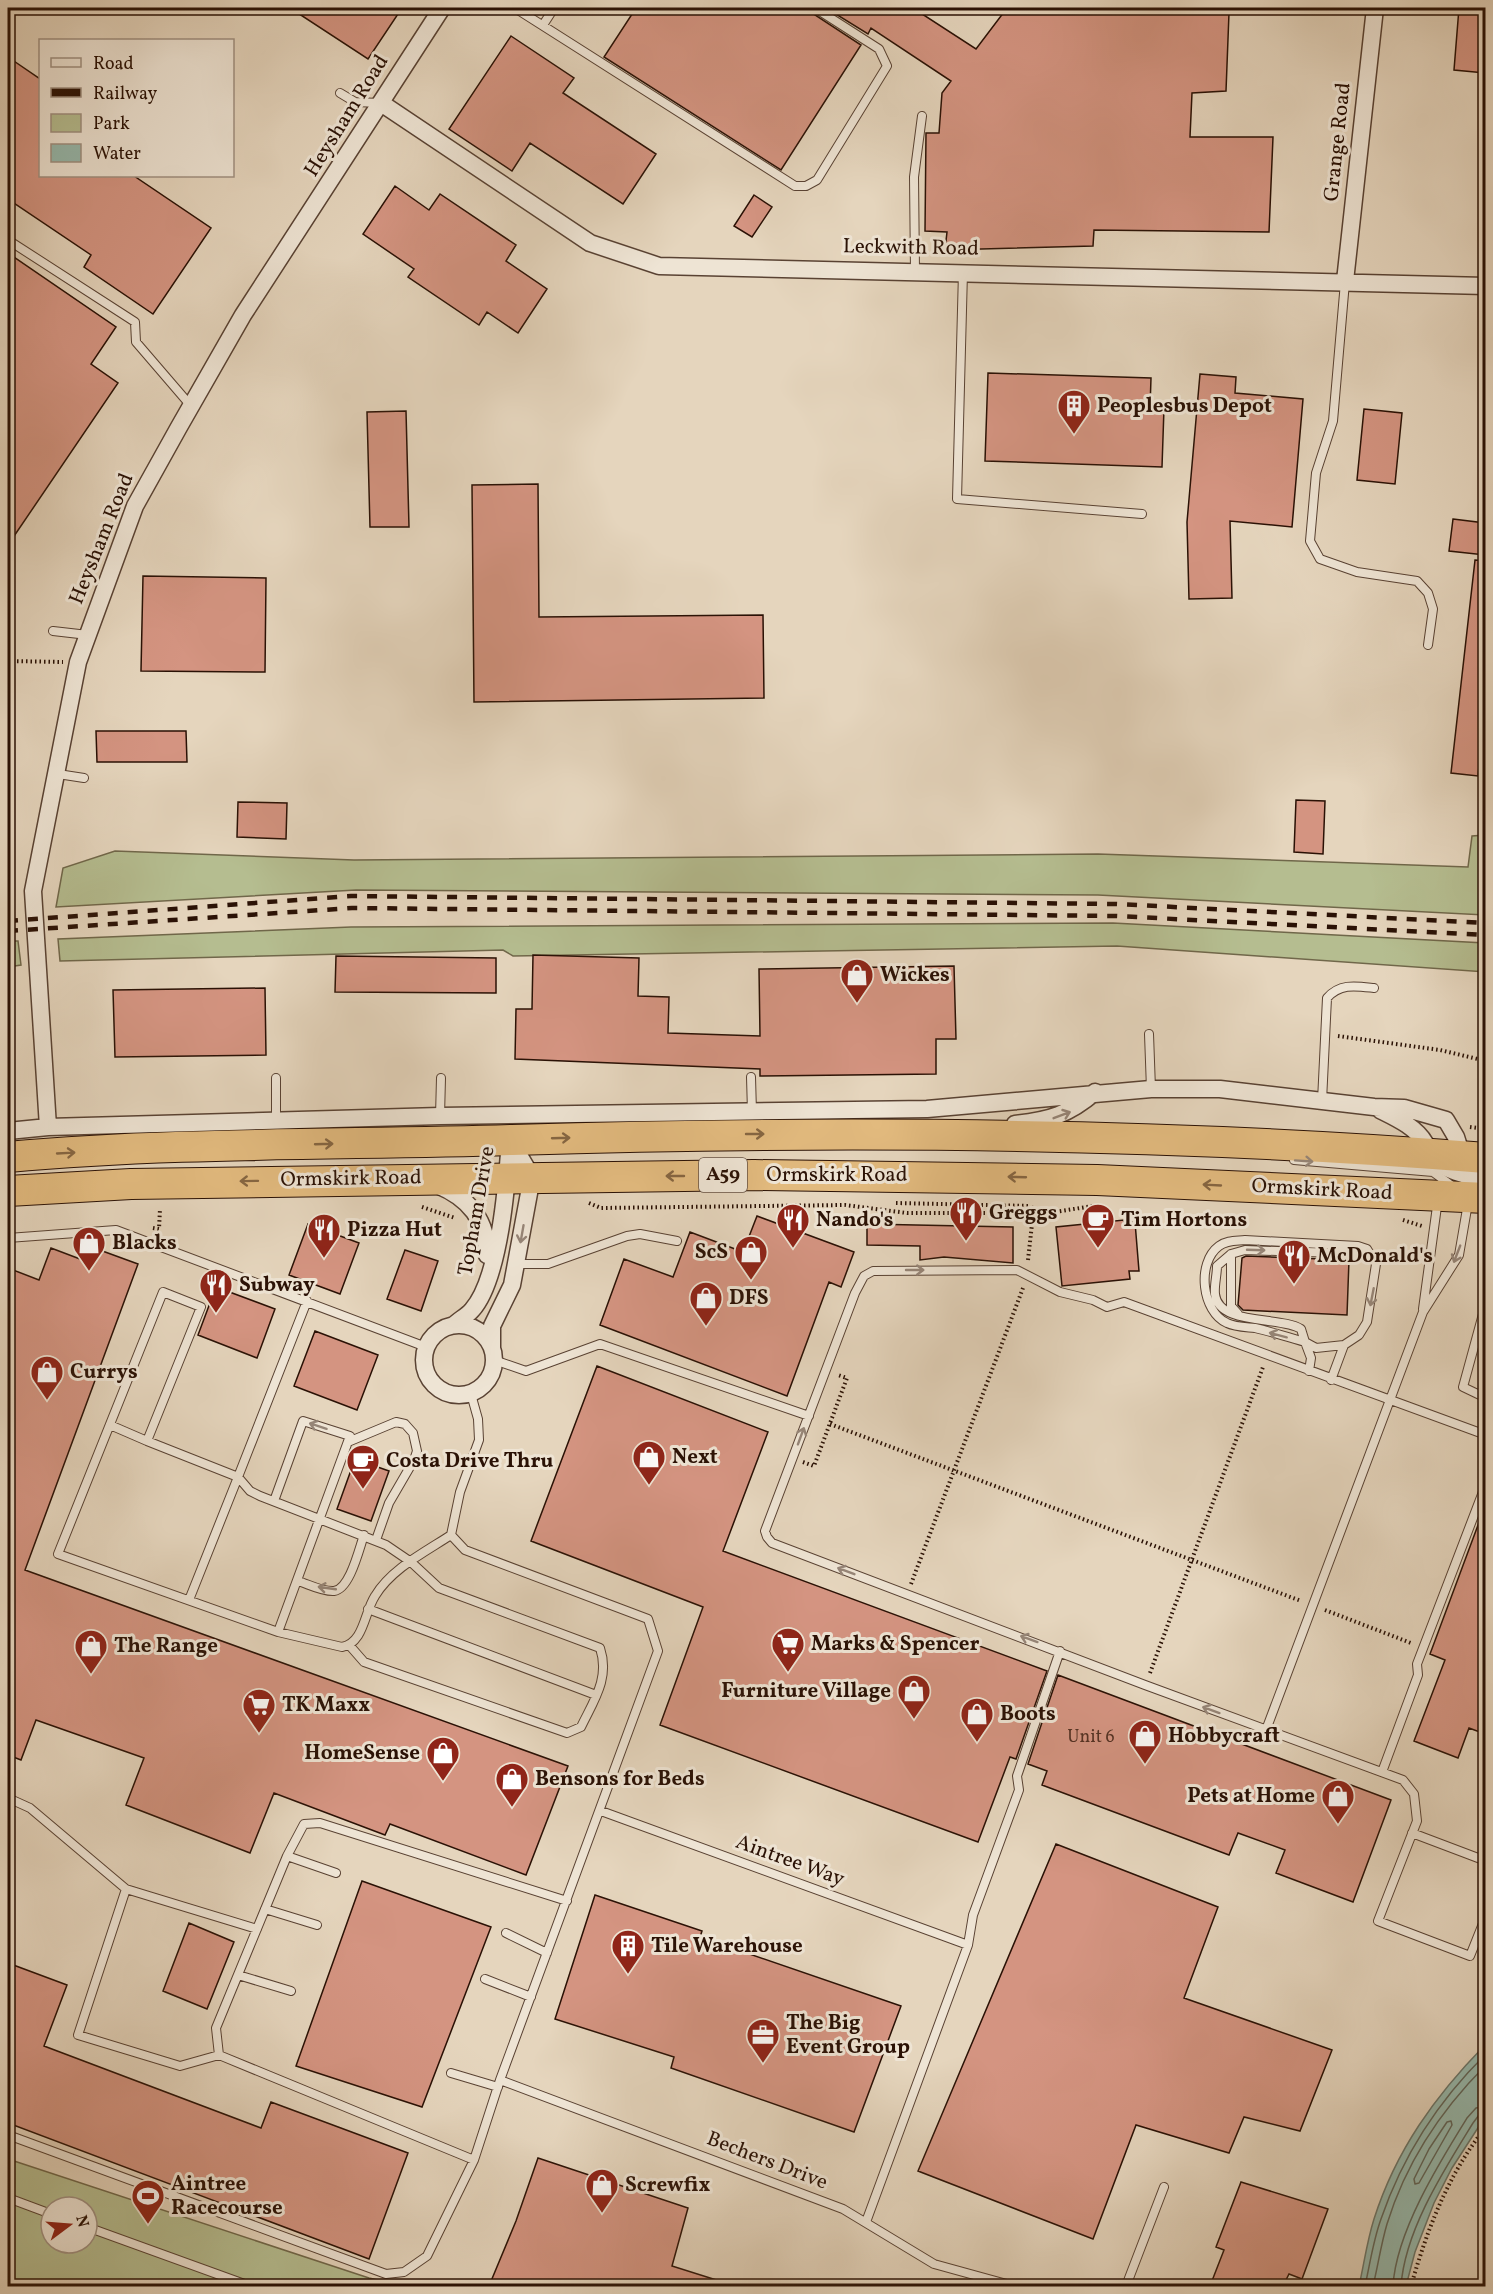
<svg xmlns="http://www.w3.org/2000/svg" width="1493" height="2294" font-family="Vollkorn,serif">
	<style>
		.green { fill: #b5bd90; stroke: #70674a; stroke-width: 1.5; fill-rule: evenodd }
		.water { fill: #96b9ad; stroke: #6b766a; stroke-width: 1.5 }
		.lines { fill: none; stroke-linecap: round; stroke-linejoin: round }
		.shore { stroke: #606559; stroke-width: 1.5 }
		.building { fill: #d49481; stroke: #2a1105; stroke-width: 1.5 }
		.lane-casing { stroke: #594233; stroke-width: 10 }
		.street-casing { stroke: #594233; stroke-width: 19 }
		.highway-casing { stroke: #2a1105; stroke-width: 32 }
		.path { stroke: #2a1105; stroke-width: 4; stroke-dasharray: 1.5 3; stroke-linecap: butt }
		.lane { stroke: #eee4d4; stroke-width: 8 }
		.street { stroke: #eee4d4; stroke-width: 16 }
		.highway { stroke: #e2ba7e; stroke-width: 30 }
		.rail { stroke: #2a1105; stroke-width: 4.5; stroke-dasharray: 10 10; stroke-linecap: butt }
		.oneway { stroke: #968577 }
		.oneway2 { stroke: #866642 }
		.labels { text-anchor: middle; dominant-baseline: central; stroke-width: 6; stroke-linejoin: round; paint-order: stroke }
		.number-label { font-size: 18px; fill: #543224 }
		.shield { fill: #eee4d4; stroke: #655043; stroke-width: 1.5 }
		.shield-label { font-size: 20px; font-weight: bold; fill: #2a1105 }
		.street-label { font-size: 21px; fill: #2a1105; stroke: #eee4d4 }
		.poi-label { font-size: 21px; font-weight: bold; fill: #2a1105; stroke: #eee4d4; text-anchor: start }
	</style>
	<rect width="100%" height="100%" fill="#e5d5bd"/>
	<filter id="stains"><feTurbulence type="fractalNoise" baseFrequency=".00333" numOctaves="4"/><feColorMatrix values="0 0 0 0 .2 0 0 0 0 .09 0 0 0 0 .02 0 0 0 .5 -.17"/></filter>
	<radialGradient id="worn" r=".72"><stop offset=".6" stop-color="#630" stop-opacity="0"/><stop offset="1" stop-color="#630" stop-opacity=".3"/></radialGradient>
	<path class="green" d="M1485 835V915L1098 895 356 890 56 907 63 868 115 851 354 860 1098 854 1468 867 1472 836Z
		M1113 923 1485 943 1486 972 1117 946 513 956 503 950 60 961 58 939 351 927Z
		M8 941H18L21 965 8 967Z
		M8 2159 369 2278 405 2286H8ZM51 2207H87V2243H51Z"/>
	<path class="water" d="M1485 2045V2117L1452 2168 1434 2203 1415 2252 1406 2286H1359C1364 2264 1367 2241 1374 2219 1396 2150 1435 2096 1485 2045Z"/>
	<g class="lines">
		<path class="shore" d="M1451 2121 1452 2125 1419 2183 1415 2184 1414 2179 1429 2149 1447 2122Z
			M1365 2286C1370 2264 1373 2241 1381 2219 1403 2155 1437 2102 1486 2054
			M1373 2286C1378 2266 1381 2244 1387 2224 1406 2162 1441 2110 1486 2065
			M1393 2286C1396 2232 1439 2163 1467 2118L1476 2108 1486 2106
			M1401 2286C1405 2230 1444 2170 1473 2123L1479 2115 1486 2114"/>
	</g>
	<path class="building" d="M290 8H402L368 59Z
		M636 8H809L812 13 861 45 781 170 604 57Z
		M826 8H913L976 49 1007 8 1229 13 1226 91 1192 93 1190 137H1273L1269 232 1094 230 1093 246 945 250 947 232 925 231 926 133H939L942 93 951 81 871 28 868 34Z
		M1459 8H1485V73L1454 70Z
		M511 36 574 78 563 93 656 154 623 204 530 143 512 171 449 129Z
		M8 57 40 79V176H134L211 228 153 314 84 267 91 255 8 199Z
		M395 186 429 210 440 194 516 245 506 261 547 289 518 333 487 312 479 325 408 277 414 269 363 234Z
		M754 195 772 207 752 237 734 226Z
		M8 253 116 327 91 364 118 383 8 545Z
		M988 373 1151 378 1150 408H1164L1162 467 985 461Z
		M1200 374 1236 377 1235 393 1303 399 1292 527 1230 521 1232 598 1189 599 1187 522Z
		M1364 409 1402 413 1395 484 1357 480Z
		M406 411 409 527H370L367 412Z
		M538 484 539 617 763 615 764 698 474 702 472 485Z
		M1453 519 1485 523V555L1449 551Z
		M1475 560 1485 561V705L1478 776 1451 773Z
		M143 576 266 578 265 672 141 671Z
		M96 731H186L187 762H97Z
		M1296 800 1325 801 1323 854 1294 852Z
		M238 802 287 803 286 839 237 837Z
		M533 955 639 958 638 996 669 997 668 1033 760 1036 759 969 954 966 956 1039H936V1074L760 1076V1069L515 1059 516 1009H532Z
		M336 956 496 958V993L335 992Z
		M265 988 266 1055 115 1057 113 990Z
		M757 1216 854 1252 841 1287 829 1282 787 1396 600 1325 624 1259 673 1277 690 1232 743 1252Z
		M1124 1220V1223L1135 1222 1139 1271H1129L1130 1279 1062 1286 1056 1227Z
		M308 1224 359 1243 340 1294 289 1275Z
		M867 1224 1013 1227V1263L944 1257 920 1260V1246L867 1245Z
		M86 1245 138 1264 25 1570 568 1766 526 1875 390 1824 385 1835 274 1793 250 1853 126 1805 144 1758 36 1720 21 1760 8 1755V1268L39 1280 51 1248 80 1259Z
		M405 1250 438 1261 421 1311 387 1299Z
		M1246 1256 1349 1260 1347 1315 1243 1310 1238 1305 1242 1258Z
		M216 1287 275 1309 257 1358 198 1335Z
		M315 1331 378 1355 357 1410 294 1386Z
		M597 1366 768 1432 723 1551 1047 1671 1016 1759 1010 1757 978 1842 660 1725 703 1607 531 1541Z
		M355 1459 389 1471 371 1521 337 1509Z
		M1484 1509 1485 1734 1469 1728 1458 1758 1414 1741 1445 1660 1430 1654Z
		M1058 1675 1391 1800 1353 1902 1276 1873 1285 1850 1238 1833 1229 1855 1042 1785 1047 1771 1028 1764Z
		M1056 1844 1218 1907 1184 1998 1332 2050 1300 2131 1244 2117 1229 2153 1136 2125 1093 2239 918 2171Z
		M362 1881 491 1927 422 2107 296 2066Z
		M595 1895 702 1931 700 1937 901 2006 854 2132 671 2068 674 2057 555 2019Z
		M189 1923 234 1942 207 2009 163 1991Z
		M8 1963 67 1985 44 2046 261 2128 271 2102 408 2153 369 2259 8 2123Z
		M538 2158 688 2208 672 2266 726 2283 725 2286H489L516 2221Z
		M1241 2182 1328 2209 1302 2279 1289 2274 1283 2286H1210L1224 2250 1216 2247Z"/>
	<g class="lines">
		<g class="lane-casing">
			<path id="lane" d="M515 8 795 186H806L817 180 887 66 879 49 815 8
				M543 25 554 8
				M340 93 355 102 380 103
				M8 240 135 322 136 342 191 406
				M915 271 914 177 922 116
				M963 272 957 499 1142 514
				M1345 282 1333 421 1316 473 1310 541 1320 559 1357 572 1417 581 1428 593 1433 609 1428 645
				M53 631 88 635
				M58 774 84 778
				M1149 1034 1151 1089
				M751 1077 752 1112
				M276 1078V1121
				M1322 1101 1327 998C1340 983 1356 986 1374 988
				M440 1116 441 1078
				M1294 1160 1433 1172 1455 1188
				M8 1238 116 1230 426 1347
				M1231 1254V1306L1238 1314
				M517 1264H548L627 1236 640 1234 677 1241
				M307 1301 238 1477 147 1441 201 1307 163 1292 58 1554 278 1632 342 1647C364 1643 364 1613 375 1596 391 1569 425 1552 451 1535
				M1486 1303 1463 1387 1486 1398
				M1423 1309 1438 1199
				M1344 1345 1316 1348 1305 1342 1301 1329C1281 1316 1218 1326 1215 1294 1214 1286 1217 1275 1217 1266L1231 1254 1245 1250 1336 1253 1353 1247
				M494 1360 526 1371 600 1344 809 1416
				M1309 1371 1311 1358 1305 1342C1288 1337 1272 1332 1255 1328 1246 1327 1235 1327 1227 1323 1202 1312 1196 1263 1219 1246 1227 1240 1236 1241 1245 1240L1358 1246 1367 1249 1376 1264 1367 1322 1359 1335 1344 1345 1331 1380
				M110 1425 147 1441
				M1486 1435 1124 1302 1107 1307 1093 1300 1060 1292 1017 1270 873 1271 864 1276 855 1293 765 1531 767 1537 772 1543 1145 1685 1403 1780 1414 1794 1417 1821 1378 1921 1470 1956 1486 1916
				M348 1442 396 1422 405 1424 413 1433 417 1451 414 1460 389 1503 376 1540
				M274 1501 303 1421 350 1436 278 1632
				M298 1581C308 1584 323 1592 334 1591 350 1589 359 1549 364 1535
				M189 1600 238 1477 250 1491 260 1496 386 1545 411 1562 439 1588 600 1648C610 1678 594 1700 581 1727L567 1733 364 1662 350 1646
				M368 1609 596 1695
				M1266 1730 1423 1312 1459 1255 1468 1203
				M1382 1772 1418 1675 1417 1664 1486 1484
				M8 1798 30 1808 126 1889 257 1929
				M601 1811 968 1945
				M1412 1833 1486 1861
				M287 1856 336 1873
				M126 1889 78 2035 180 2066 219 2055
				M265 1909 317 1925
				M506 1933 547 1953
				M238 1975 291 1991
				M485 1979 531 1997
				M451 2073 498 2087
				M500 2080 843 2209 934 2264 1014 2286
				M8 2135 386 2274 404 2272 427 2256 474 2160 500 2080 658 1651 648 1619 465 1550 451 1535 460 1492 479 1440 478 1419 471 1394
				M474 2160 219 2055 216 2028 287 1856 304 1824 320 1823 567 1901
				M8 2198 51 2214
				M866 2222 968 1945 973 1915 1019 1790 1017 1776 1060 1651
				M87 2227 250 2286
				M1126 2286 1164 2187"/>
		</g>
		<g class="street-casing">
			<path id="street" d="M381 103 590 243 659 266 1486 286
				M1345 281 1375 8
				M1380 1110C1396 1118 1416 1127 1425 1143 1427 1147 1427 1153 1430 1156 1442 1170 1469 1177 1486 1178
				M1015 1124C1050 1120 1068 1115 1095 1092
				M48 1127 33 891 78 662 135 506 179 427 243 315 442 8
				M8 1131 48 1127 440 1116 927 1109 1151 1089H1220L1374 1107 1404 1108 1446 1120 1456 1137 1462 1156
				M437 1185C469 1198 487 1220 487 1255
				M424 1360a35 35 0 1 1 70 0a35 35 0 1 1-70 0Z
				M454 1325C459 1320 467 1316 472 1310 500 1279 507 1182 510 1140
				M492 1347V1326L512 1285 532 1177 510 1140"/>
		</g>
		<g class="highway-casing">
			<path id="highway" d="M8 1157C175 1142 344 1145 512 1140 837 1130 1162 1132 1486 1158
				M8 1191 131 1184 754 1175 1097 1180 1486 1198"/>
		</g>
		<path class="path" d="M8 661 63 662
			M1338 1036 1440 1050 1486 1061
			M1470 1127 1486 1129
			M589 1203 601 1208 845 1205 907 1213H1048L1093 1206
			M896 1203 1030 1206
			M422 1207 455 1218
			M1403 1220 1422 1226
			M153 1228 159 1229 160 1209
			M1028 1260 1034 1206
			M830 1424 1301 1601
			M803 1462 814 1466 847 1378 838 1375
			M911 1584 1023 1288
			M1325 1610 1411 1643
			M1150 1673 1263 1367
			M1411 2286C1427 2230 1448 2174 1486 2127"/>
		<use href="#lane" class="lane"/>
		<use href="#street" class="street"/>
		<use href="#highway" class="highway"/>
		<path class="rail" d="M8 921 351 896 1116 904 1486 923
			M8 931 352 908 1116 916 1486 935"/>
	</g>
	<defs><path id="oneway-shaft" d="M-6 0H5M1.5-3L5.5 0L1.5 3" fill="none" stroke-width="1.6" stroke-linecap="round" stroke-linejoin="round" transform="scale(1.5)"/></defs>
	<g class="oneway">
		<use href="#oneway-shaft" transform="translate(1062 1115) rotate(-21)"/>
		<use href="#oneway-shaft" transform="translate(1304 1161) rotate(4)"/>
		<use href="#oneway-shaft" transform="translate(522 1234) rotate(100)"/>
		<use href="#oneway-shaft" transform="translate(1256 1250) rotate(2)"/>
		<use href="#oneway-shaft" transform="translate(1457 1254) rotate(111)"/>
		<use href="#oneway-shaft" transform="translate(915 1270)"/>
		<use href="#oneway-shaft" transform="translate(1372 1297) rotate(101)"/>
		<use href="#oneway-shaft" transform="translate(1278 1335) rotate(-165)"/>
		<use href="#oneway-shaft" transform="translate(318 1426) rotate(-162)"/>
		<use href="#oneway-shaft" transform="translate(801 1436) rotate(-70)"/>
		<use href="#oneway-shaft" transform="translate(846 1571) rotate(-159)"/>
		<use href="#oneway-shaft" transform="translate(327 1588) rotate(-172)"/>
		<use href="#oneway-shaft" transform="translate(1029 1639) rotate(-160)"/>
		<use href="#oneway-shaft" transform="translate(1211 1710) rotate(-160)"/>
	</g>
	<g class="oneway2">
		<use href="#oneway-shaft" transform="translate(755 1134)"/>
		<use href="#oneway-shaft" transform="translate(561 1138) rotate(-2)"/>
		<use href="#oneway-shaft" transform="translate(324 1144) rotate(-2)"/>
		<use href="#oneway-shaft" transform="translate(66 1153) rotate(-3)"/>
		<use href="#oneway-shaft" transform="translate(675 1176) rotate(180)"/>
		<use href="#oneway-shaft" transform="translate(1017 1177) rotate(-178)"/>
		<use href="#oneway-shaft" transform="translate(249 1181) rotate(179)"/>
		<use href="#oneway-shaft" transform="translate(1212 1185) rotate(-177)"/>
	</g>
	<defs>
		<g id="building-pin" transform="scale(1.725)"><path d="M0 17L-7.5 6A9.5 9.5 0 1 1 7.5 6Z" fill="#8f2418" stroke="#eee4d4"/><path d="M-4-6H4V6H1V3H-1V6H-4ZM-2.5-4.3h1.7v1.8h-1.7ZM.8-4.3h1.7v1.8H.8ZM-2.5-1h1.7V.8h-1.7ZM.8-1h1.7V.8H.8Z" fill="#fff"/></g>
		<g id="shop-pin" transform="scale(1.725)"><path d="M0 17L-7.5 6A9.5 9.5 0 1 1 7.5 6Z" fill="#8f2418" stroke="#eee4d4"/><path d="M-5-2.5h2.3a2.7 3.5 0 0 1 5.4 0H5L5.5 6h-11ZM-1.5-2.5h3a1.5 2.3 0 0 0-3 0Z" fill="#fff"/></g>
		<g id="restaurant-pin" transform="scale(1.725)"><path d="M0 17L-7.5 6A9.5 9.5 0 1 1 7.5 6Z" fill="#8f2418" stroke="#eee4d4"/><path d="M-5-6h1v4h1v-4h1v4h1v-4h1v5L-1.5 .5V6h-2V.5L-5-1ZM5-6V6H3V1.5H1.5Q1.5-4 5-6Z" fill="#fff"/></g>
		<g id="cafe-pin" transform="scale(1.725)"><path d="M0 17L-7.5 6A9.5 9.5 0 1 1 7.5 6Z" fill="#8f2418" stroke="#eee4d4"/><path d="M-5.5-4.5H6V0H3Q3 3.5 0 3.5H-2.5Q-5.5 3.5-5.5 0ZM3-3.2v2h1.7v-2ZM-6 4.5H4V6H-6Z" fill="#fff"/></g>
		<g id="supermarket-pin" transform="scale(1.725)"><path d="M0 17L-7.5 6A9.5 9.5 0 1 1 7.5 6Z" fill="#8f2418" stroke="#eee4d4"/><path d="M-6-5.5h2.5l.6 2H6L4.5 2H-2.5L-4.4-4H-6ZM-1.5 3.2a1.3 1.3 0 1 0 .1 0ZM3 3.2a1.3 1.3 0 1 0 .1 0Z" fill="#fff"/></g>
		<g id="office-pin" transform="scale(1.725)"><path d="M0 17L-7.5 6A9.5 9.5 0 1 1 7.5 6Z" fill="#8f2418" stroke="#eee4d4"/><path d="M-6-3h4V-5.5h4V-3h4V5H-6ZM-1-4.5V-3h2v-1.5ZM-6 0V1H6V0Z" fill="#fff"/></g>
		<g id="stadium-pin" transform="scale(1.725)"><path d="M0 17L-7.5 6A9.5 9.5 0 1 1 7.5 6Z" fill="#8f2418" stroke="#eee4d4"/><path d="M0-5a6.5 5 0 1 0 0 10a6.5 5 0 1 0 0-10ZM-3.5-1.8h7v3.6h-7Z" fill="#fff"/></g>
	</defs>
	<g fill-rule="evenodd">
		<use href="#building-pin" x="1074" y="406"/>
		<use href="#shop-pin" x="857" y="975"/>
		<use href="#restaurant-pin" x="966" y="1213"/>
		<use href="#restaurant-pin" x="793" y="1220"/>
		<use href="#cafe-pin" x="1098" y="1220"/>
		<use href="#restaurant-pin" x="324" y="1230"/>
		<use href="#shop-pin" x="89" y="1243"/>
		<use href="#shop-pin" x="751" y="1252"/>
		<use href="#restaurant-pin" x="1294" y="1256"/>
		<use href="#restaurant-pin" x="216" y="1285"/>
		<use href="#shop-pin" x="706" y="1298"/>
		<use href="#shop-pin" x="47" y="1372"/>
		<use href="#shop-pin" x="649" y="1457"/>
		<use href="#cafe-pin" x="363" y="1461"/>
		<use href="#supermarket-pin" x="788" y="1644"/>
		<use href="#shop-pin" x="91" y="1646"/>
		<use href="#shop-pin" x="914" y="1691"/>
		<use href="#supermarket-pin" x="259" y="1705"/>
		<use href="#shop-pin" x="977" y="1714"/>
		<use href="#shop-pin" x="1145" y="1736"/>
		<use href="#shop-pin" x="443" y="1753"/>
		<use href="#shop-pin" x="512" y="1779"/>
		<use href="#shop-pin" x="1338" y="1796"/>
		<use href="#building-pin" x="628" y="1946"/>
		<use href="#office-pin" x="763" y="2035"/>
		<use href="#shop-pin" x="602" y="2185"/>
		<use href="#stadium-pin" x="148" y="2196"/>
	</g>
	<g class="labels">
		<g class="number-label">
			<text x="1091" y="1737">Unit 6</text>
		</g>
		<rect class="shield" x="699" y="1158" width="48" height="34" rx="4.5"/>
		<g class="shield-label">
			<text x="723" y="1175">A59</text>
		</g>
		<g class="street-label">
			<text transform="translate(347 116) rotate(-58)">Heysham Road</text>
			<text transform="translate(1338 142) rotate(-84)">Grange Road</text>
			<text transform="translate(911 248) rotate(1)">Leckwith Road</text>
			<text transform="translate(102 539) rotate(-68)">Heysham Road</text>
			<text x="837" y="1175">Ormskirk Road</text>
			<text transform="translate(351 1179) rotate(-1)">Ormskirk Road</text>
			<text transform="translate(1322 1190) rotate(3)">Ormskirk Road</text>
			<text transform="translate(477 1211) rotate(-80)">Topham Drive</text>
			<text transform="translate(790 1861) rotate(20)">Aintree Way</text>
			<text transform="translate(767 2161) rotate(21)">Bechers Drive</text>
		</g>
		<g class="poi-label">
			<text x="1097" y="406">Peoplesbus Depot</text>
			<text x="880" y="975">Wickes</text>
			<text x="989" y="1213">Greggs</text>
			<text x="816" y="1220">Nando's</text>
			<text x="1121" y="1220">Tim Hortons</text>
			<text x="347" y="1230">Pizza Hut</text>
			<text x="112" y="1243">Blacks</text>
			<text x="728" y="1252" text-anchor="end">ScS</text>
			<text x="1317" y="1256">McDonald's</text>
			<text x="239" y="1285">Subway</text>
			<text x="729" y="1298">DFS</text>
			<text x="70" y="1372">Currys</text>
			<text x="672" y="1457">Next</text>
			<text x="386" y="1461">Costa Drive Thru</text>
			<text x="811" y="1644">Marks &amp; Spencer</text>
			<text x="114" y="1646">The Range</text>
			<text x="891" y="1691" text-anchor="end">Furniture Village</text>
			<text x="282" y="1705">TK Maxx</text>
			<text x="1000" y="1714">Boots</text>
			<text x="1168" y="1736">Hobbycraft</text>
			<text x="420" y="1753" text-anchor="end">HomeSense</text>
			<text x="535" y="1779">Bensons for Beds</text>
			<text x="1315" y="1796" text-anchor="end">Pets at Home</text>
			<text x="651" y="1946">Tile Warehouse</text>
			<text x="786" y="2023">The Big<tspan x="786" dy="24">Event Group</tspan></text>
			<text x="171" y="2184">Aintree<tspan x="171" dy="24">Racecourse</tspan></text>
			<text x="625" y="2185">Screwfix</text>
		</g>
	</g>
	<rect width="1493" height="2294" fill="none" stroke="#e5d5bd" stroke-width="30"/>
	<rect x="9" y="9" width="1475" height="2276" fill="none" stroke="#2a1105" stroke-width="3"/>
	<rect x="15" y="15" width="1463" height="2264" fill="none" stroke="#2a1105" stroke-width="1.5"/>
	<rect x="39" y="39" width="195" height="138" fill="#eee4d4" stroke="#a09081" stroke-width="1.5"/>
	<rect x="51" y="58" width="30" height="9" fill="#eee4d4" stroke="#a09081" stroke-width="1.5"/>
	<text x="93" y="69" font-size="18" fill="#2a1105">Road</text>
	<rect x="51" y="88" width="30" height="9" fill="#2a1105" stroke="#a09081" stroke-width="1.5"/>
	<text x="93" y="99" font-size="18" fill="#2a1105">Railway</text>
	<rect x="51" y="114" width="30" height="18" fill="#b5bd90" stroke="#a09081" stroke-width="1.5"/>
	<text x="93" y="129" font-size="18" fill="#2a1105">Park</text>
	<rect x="51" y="144" width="30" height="18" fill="#96b9ad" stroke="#a09081" stroke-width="1.5"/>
	<text x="93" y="159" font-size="18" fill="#2a1105">Water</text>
	<g transform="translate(69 2225) rotate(74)"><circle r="28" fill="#eee4d4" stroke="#a09081" stroke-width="1.5"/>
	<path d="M0-4.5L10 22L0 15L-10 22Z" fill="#8f2418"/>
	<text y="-9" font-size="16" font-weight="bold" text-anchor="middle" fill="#2a1105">N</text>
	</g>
	<rect width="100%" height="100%" filter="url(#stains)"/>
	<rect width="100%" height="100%" fill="url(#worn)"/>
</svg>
